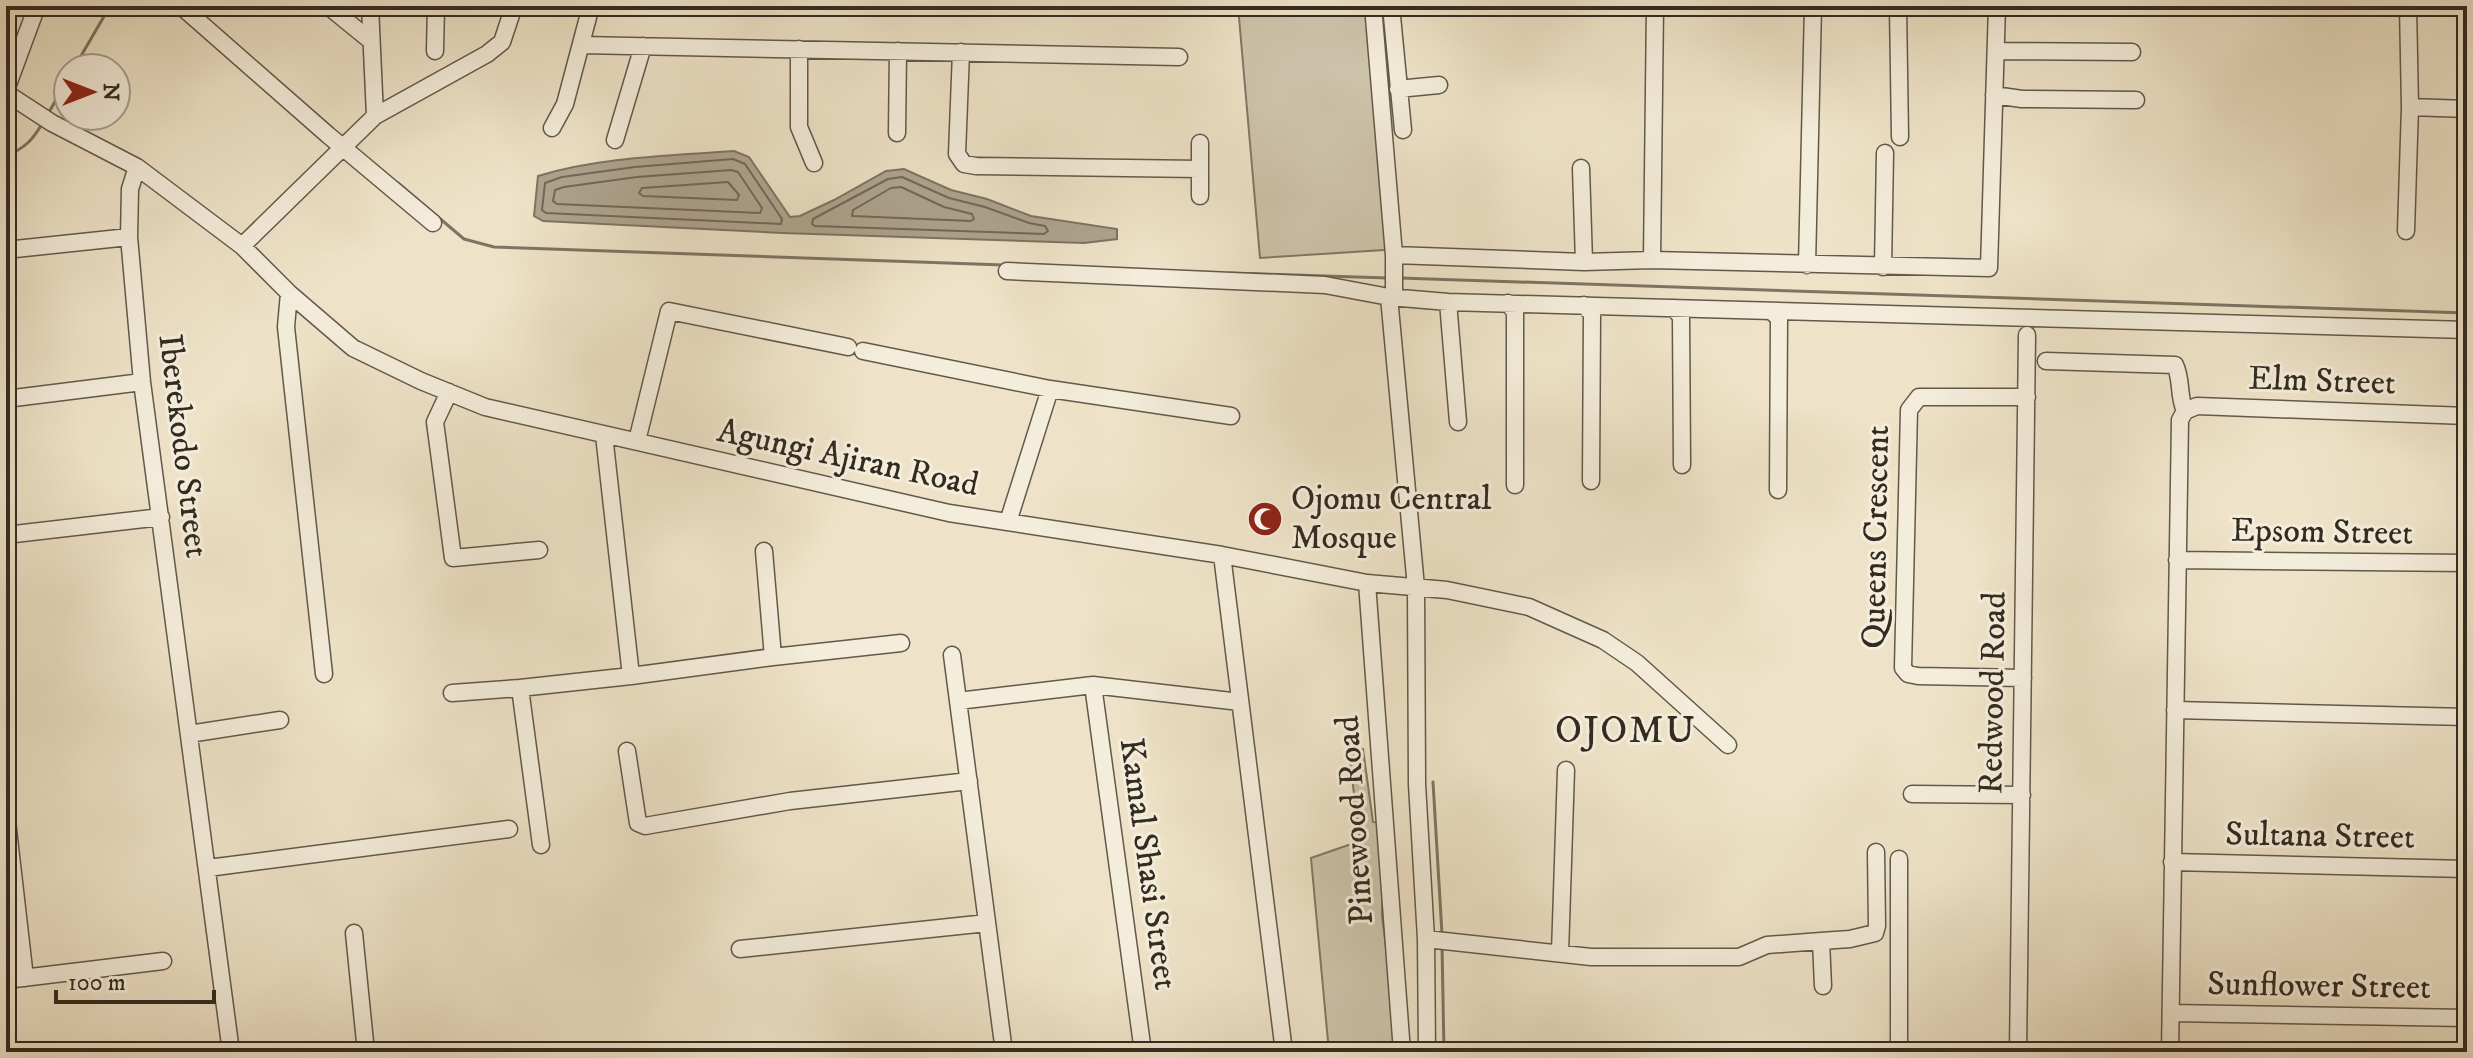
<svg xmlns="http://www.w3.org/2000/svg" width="2473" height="1058" font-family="'IM FELL DW Pica',serif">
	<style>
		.green { fill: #cec4ac; stroke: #807866; stroke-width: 2 }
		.water { fill: #aea48f; stroke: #7d7463; stroke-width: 2 }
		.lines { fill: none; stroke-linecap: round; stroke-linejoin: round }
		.shore { stroke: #706858; stroke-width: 2 }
		.stream { stroke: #7d7463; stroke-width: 3 }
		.minor-casing { stroke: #62594b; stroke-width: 19 }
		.minor { stroke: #f4eddb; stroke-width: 16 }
		.labels { text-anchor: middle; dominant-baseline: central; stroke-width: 6; stroke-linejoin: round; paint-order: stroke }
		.street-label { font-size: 34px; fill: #332b21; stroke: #f4eddb }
		.poi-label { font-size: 34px; fill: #332b21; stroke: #f4eddb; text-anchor: start }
		.quarter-label { font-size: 38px; letter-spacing: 2px; fill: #332b21; stroke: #f4eddb }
	</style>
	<rect width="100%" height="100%" fill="#eee3c8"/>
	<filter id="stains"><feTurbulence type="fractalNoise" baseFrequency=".0025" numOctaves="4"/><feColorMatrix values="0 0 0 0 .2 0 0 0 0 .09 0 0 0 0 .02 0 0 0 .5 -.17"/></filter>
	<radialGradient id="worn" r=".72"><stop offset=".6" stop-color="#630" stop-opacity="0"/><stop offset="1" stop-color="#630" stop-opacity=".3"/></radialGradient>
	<path class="green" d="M1238 6H1375L1399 249 1260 258Z
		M1363 749 1373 822 1385 824 1382 915 1399 1052H1329L1311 858 1360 841 1349 754Z"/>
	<path class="water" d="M734 151 749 157 790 217 800 216 834 200 886 171 904 169 951 190 987 199 1031 216 1117 229V239L1084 243 782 233 543 221 534 216 538 176C600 157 669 156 734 151Z"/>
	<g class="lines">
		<path class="shore" d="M733 159 745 164 782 219 781 224 546 213 542 210 545 183 562 177 635 167Z
			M731 170 738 172 762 208 760 213 557 204 553 201 555 190 564 187 637 177Z
			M902 177 949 198 985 207 1029 223 1045 226 1048 231 1044 234 815 226 812 224 813 219 888 179Z
			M728 182 739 195 737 200 643 196 639 193 642 188Z
			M901 187 944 207 972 214 974 219 971 221 852 216 853 210 891 188Z"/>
		<path class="stream" d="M74 68 110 6
			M49 112 68 79
			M6 156C25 148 33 140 43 122
			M398 183 464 239 494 247 1004 265
			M1228 273 1388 278
			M1400 278 2467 313
			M1433 782 1442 934
			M1442 945 1444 1052"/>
		<g class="minor-casing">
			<path id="minor" d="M181 6 328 135 433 223
				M328 6 371 41
				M370 6 375 116
				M1373 6 1394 255V291L1389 297 1416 587 1417 784 1426 939 1427 1052
				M1391 6 1403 130
				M1898 6 1900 137
				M581 45 1179 57
				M799 49V127L814 163
				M435 51 436 6
				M1996 51 2132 52
				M961 52 957 154 964 164 976 166 1200 169
				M1398 89 1439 85
				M6 90 37 6
				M6 93 52 123 137 167 242 246 289 293 353 348 421 381 485 407 949 513 1222 555 1367 583 1447 590 1529 607 1603 640 1637 663 1728 745
				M1994 95 2022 99 2136 100
				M2410 107 2467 109
				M552 128 565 104 591 6
				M897 133 898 51
				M615 140 643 46
				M1200 143V196
				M137 167 130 189 129 237 142 382 231 1052
				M1581 168 1584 262
				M2406 231 2410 107 2408 6
				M242 246 375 116 487 54 502 42 514 6
				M6 250 129 237
				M1394 255 1584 262 1652 260 1989 268 1997 6
				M1652 260 1655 6
				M1807 265 1813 6
				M1883 267 1885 153
				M1007 271 1325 285 1389 297 1448 302 2467 330
				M289 293 286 327 324 674
				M1448 302 1458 422
				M1508 303 1515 312V485
				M1584 305 1592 314 1591 481
				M1673 308 1681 316 1682 465
				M1771 311 1779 318 1778 490
				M863 351 1050 389 1231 416
				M2046 361 2175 365C2182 379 2178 396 2185 411
				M449 392 435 422 453 558 539 550
				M6 399 142 382
				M637 441 669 311 848 347
				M1008 522 1050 389
				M6 535 161 517
				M764 551 773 657
				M1222 555 1284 1052
				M2177 560 2467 563
				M1367 583 1402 1052
				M952 655 1004 1052
				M631 676 773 657 901 643
				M2023 678 1918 676 1908 674 1903 668 1909 410 1919 397H2027
				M1093 685 1143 1052
				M452 693 520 688
				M958 701 1093 685 1240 702
				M2175 710 2467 717
				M189 734 280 720
				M627 751 638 823 645 826 790 801 969 781
				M1912 794 2022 795
				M6 812 25 978
				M541 845 520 688 631 676 604 435
				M2172 862 2467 869
				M208 868 509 829
				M354 933 366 1052
				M1426 939 1591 957H1739L1767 945 1821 941 1823 986
				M1821 941 1850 939 1875 933 1877 926 1876 852
				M740 949 987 923
				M1560 953 1566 770
				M6 980 163 961
				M2171 1013 2467 1018
				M1899 1052V859
				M2018 1052 2027 335
				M2170 1052 2180 420 2185 411 2197 406 2467 416"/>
		</g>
		<use href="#minor" class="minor"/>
	</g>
	<defs>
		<g id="mosque-disc" transform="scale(1.8)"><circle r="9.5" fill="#8f2418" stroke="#f4eddb"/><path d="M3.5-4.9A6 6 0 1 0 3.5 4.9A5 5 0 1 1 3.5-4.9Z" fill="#fff"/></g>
	</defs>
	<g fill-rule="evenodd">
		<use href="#mosque-disc" x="1265" y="519"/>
	</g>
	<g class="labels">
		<g class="street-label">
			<text transform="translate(2322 381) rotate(2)">Elm Street</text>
			<text transform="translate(183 446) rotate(83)">Iberekodo Street</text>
			<text transform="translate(848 458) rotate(12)">Agungi Ajiran Road</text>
			<text transform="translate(2322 532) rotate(1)">Epsom Street</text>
			<text transform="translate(1876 537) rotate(-89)">Queens Crescent</text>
			<text transform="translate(1993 693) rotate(-89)">Redwood Road</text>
			<text transform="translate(1355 820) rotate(-94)">Pinewood Road</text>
			<text transform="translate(2320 836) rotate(1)">Sultana Street</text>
			<text transform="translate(1148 864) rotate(82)">Kamal Shasi Street</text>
			<text transform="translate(2319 986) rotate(1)">Sunflower Street</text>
		</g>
		<g class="poi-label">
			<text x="1291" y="499">Ojomu Central<tspan x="1291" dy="39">Mosque</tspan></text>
		</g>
		<g class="quarter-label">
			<text x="1626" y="731">OJOMU</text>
		</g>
	</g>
	<rect width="2473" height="1058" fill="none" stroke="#eee3c8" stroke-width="32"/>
	<rect x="8" y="8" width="2457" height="1042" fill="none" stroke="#332b21" stroke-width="4"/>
	<rect x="16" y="16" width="2441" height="1026" fill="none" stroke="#332b21" stroke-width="2"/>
	<g transform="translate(92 92) rotate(90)"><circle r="38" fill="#f4eddb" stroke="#a79f91" stroke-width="2"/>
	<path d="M0-6L14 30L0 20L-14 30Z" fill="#8f2418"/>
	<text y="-12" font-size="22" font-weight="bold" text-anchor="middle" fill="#332b21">N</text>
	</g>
	<path d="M56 990v12h158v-12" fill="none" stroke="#332b21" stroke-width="4"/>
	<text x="68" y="990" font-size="24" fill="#332b21" stroke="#f4eddb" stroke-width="6" paint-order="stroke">100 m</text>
	<rect width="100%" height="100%" filter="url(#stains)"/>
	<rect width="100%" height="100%" fill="url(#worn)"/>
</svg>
